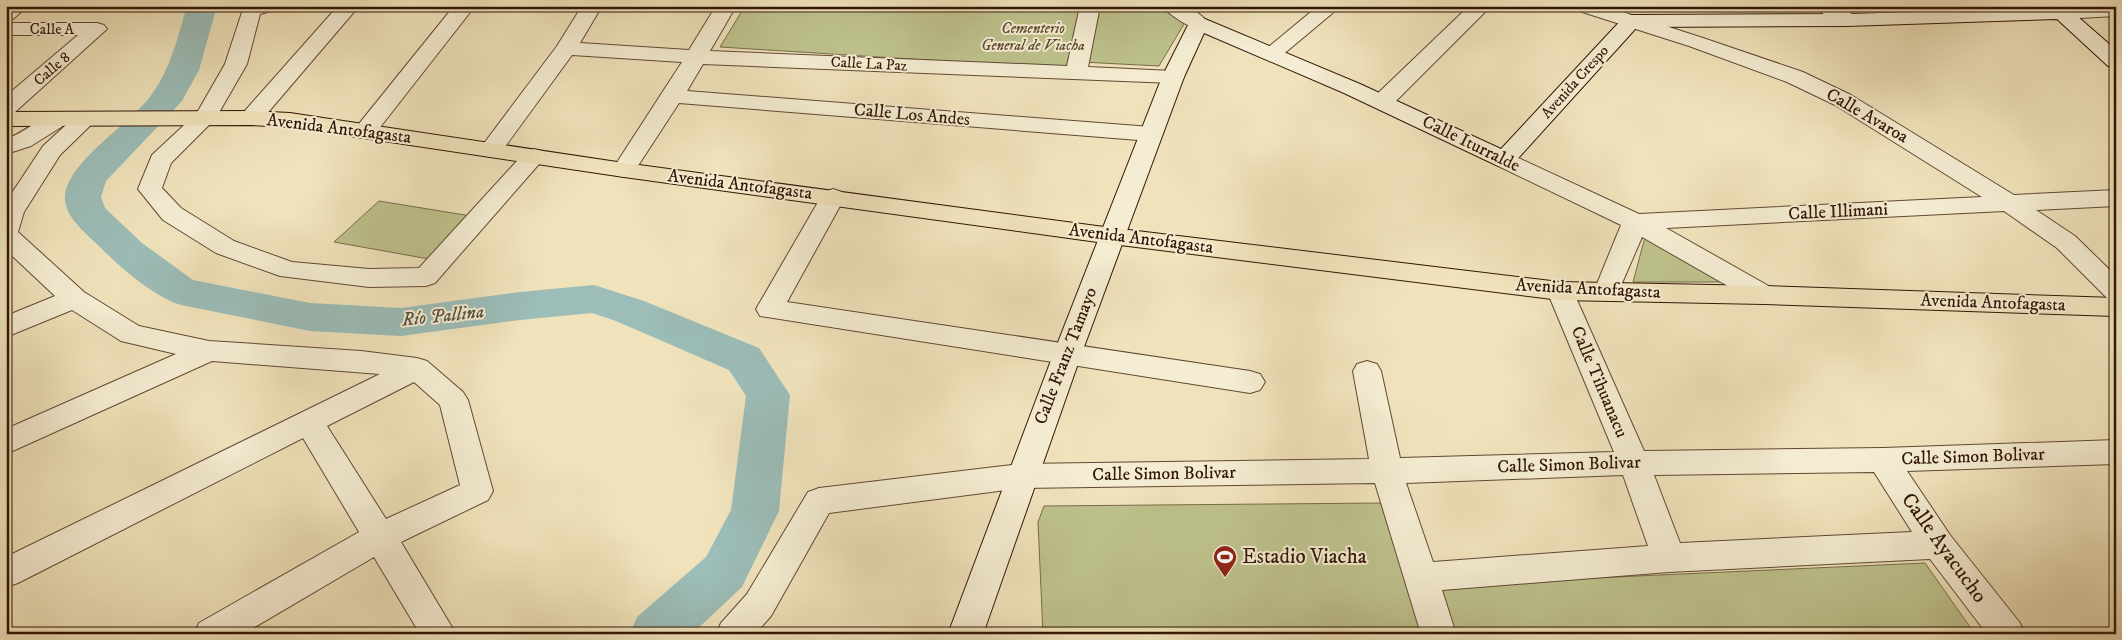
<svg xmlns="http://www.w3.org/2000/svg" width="2122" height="640" font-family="'IM FELL DW Pica',serif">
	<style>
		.green { fill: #bec28d; stroke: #786c48 }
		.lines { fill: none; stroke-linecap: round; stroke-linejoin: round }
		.river { fill: #9cbdb8; fill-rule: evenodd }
		.minor-casing { stroke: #614832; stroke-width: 2 }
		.tertiary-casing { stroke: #614832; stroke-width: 2 }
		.secondary-casing { stroke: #311504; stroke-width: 2 }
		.primary-casing { stroke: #311504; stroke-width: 2 }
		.minor { fill: #f5edd3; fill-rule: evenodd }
		.tertiary { fill: #f5edd3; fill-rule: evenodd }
		.secondary { fill: #f5edd3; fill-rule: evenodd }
		.primary { fill: #f0e3bc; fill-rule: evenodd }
		.labels { text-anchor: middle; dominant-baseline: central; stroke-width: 4; stroke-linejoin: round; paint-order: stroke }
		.far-park-label { font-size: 15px; font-style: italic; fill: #5b492d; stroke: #f5edd3 }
		.far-street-label { font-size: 15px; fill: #311504; stroke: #f5edd3 }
		.street-label { font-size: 18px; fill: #311504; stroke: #f5edd3 }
		.water-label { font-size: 19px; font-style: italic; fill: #565043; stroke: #f5edd3 }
		.near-street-label { font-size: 21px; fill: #311504; stroke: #f5edd3 }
		.near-poi-label { font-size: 21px; fill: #311504; stroke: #f5edd3; text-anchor: start }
	</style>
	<rect width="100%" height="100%" fill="#f0e3bc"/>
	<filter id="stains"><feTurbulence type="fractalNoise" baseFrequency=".004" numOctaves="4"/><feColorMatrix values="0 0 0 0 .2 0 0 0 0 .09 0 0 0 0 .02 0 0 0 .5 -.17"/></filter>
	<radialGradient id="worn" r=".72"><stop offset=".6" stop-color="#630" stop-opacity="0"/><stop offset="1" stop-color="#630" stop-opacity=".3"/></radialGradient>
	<path class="green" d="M745 6H1082L1068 65 1054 68 720 47Z
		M1098 6H1159L1187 19 1159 66 1081 62Z
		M379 201 471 216 429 259 334 242Z
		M1645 237 1721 282H1633Z
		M1382 503 1427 634H1043L1038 522 1044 506Z
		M1925 563 1975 634H1454L1438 585Z"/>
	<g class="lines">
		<path class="river" d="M187 6H217L199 70 182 101 106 181 101 197 105 208 142 243 193 280 310 303 401 308 520 292 594 285 644 301 759 348 790 395 779 511 742 587 692 634H630L637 617 706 557 731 510 746 396 729 370 616 321 592 313 520 320 401 336 310 331 181 305C155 297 123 270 104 251 93 240 78 228 70 215 68 211 64 202 65 197 66 162 133 122 152 94 171 68 178 36 187 6Z"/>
		<g class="minor-casing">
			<path id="minor" d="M6 6H28L13 19 6 21Z
				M338 6H359L259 123 251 125 243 123 240 118 243 113Z
				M454 6H475L374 135 366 137 358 135 355 130 358 125Z
				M582 6H602L580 43 689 50 716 6H736L710 51 1067 66 1080 6H1100L1088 67 1173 71 1181 72 1184 77 1181 82 1173 83 703 64 687 91 1151 127 1159 129 1162 134 1159 139 1151 141 679 103 632 175 624 177 616 175 612 170 682 62 572 55 499 155 491 157 483 155 479 150 557 46Z
				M1162 6C1180 6 1197 7 1208 23L1205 27C1190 31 1177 18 1165 10Z
				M1318 6H1341L1280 57 1273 59 1266 57 1262 53 1266 49Z
				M1469 6H1491L1391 106 1383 108 1375 106 1372 101 1375 96Z
				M1573 6H1604L1703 38 1803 72 1851 95 2014 195 2116 190V206L2036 210 2075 236 2116 276V301L2107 298 2057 248 2004 211 1666 228 1774 289 1777 295 1774 301 1764 304 1754 301 1642 237 1616 297 1607 300 1598 297 1594 291 1621 225 1496 165 1492 160 1496 155 1504 153 1512 155 1639 214 1982 197 1835 105 1787 82 1689 46 1576 10Z
				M1816 6C1832 6 1847 5 1857 20L1854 24C1841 28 1824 17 1816 6Z
				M1952 6H1976L1988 16 1985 20C1973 23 1959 16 1952 6Z
				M2116 6V16L2062 19 2055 17 2052 13 2055 9 2062 7Z
				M6 23H97L104 25 107 29 14 113 6 115V96L78 35H6Z
				M205 111 213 113 216 118 171 163 162 188 181 208 234 241 292 262 369 269 419 268 526 151 534 149 542 151 546 156 435 283 426 286 369 287 280 276 216 253 163 220 138 189 152 155 197 113Z
				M58 112 66 114 69 119 66 124 31 146 6 154V139C25 133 39 117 58 112Z
				M86 112 94 114 97 119 60 155 24 212 18 232 84 292 139 326 209 341 361 351 417 358 427 361 463 392 468 400 493 491 488 500 401 542 456 634H420L374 557 243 634H194L199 623 359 532 303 438 18 583 6 587V557L380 374 212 361 6 454V429L176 354 121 341 72 310 6 337V316L55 296 6 250V202L43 146 78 114ZM414 382 440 405 460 485 386 519 327 426Z
				M833 189 842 192 845 197 787 302 1250 371 1260 374 1265 382 1260 390 1250 393 760 316 756 309 821 197 824 192Z
				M1560 282 1569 285 1573 291 1644 451 1883 448 2116 440V464L1907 471 1950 535 2020 623 2025 634H1987L1930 559 1669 572 1442 590 1456 634H1421L1375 483 1021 488 829 513 771 616 755 634H716L721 623 747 594 808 492 819 488 1021 464 1369 459 1353 371 1357 364 1367 361 1377 364 1381 371 1400 458 1614 452 1547 291 1551 285ZM1874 472 1912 532 1680 543 1654 475ZM1623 475 1648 546 1433 562 1406 483Z"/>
		</g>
		<g class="tertiary-casing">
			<path id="tertiary" d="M244 6H278L275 10 260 14 247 64 213 123 205 125 197 123 194 118 225 64Z"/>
		</g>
		<g class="secondary-casing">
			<path id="secondary" d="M2044 6H2066L2069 9 2116 50V67L2108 66 2057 19 1847 26 1637 27 1512 165 1504 167 1496 165 1344 93 1204 33 1184 77 1081 355 983 634H948L1053 355 1162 77 1191 19 1198 17 1205 19 1360 84 1501 149 1624 17 1631 15 1847 14 2045 8Z"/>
		</g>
		<g class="primary-casing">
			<path id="primary" d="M251 111 290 113 624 163 1112 228 1560 282 1764 286 2116 298V316L1764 304 1560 300 1112 244 624 177 290 127 251 125 6 126V112Z"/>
		</g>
		<use href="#minor" class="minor"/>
		<use href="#tertiary" class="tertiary"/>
		<use href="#secondary" class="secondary"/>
		<use href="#primary" class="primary"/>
	</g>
	<defs>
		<g id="stadium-pin" transform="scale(1.25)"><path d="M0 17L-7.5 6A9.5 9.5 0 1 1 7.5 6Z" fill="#8f2418" stroke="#f5edd3"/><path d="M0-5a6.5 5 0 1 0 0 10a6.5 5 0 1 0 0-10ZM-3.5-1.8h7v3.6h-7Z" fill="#fff"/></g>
	</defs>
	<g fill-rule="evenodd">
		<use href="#stadium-pin" x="1225" y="557"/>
	</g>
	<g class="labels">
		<g class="far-park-label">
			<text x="1033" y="28">Cementerio<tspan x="1033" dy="17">General de Viacha</tspan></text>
		</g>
		<g class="far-street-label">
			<text x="52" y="29">Calle A</text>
			<text transform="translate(869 64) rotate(3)">Calle La Paz</text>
			<text transform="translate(52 69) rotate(-41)">Calle 8</text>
			<text transform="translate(1575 82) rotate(-48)">Avenida Crespo</text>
		</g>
		<g class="street-label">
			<text transform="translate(912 115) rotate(5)">Calle Los Andes</text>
			<text transform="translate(1867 116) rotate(30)">Calle Avaroa</text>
			<text transform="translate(339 129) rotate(7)">Avenida Antofagasta</text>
			<text transform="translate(1471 144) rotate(26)">Calle Iturralde</text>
			<text transform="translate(740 185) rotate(7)">Avenida Antofagasta</text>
			<text transform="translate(1838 212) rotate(-3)">Calle Illimani</text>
			<text transform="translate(1141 239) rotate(7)">Avenida Antofagasta</text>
			<text transform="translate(1588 289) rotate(3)">Avenida Antofagasta</text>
			<text transform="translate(1993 303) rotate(2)">Avenida Antofagasta</text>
			<text transform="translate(1066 356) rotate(-69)">Calle Franz Tamayo</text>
			<text transform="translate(1599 382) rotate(67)">Calle Tihuanacu</text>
			<text transform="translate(1973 457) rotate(-2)">Calle Simon Bolivar</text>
			<text transform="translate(1569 465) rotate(-2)">Calle Simon Bolivar</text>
			<text transform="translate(1164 474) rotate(-1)">Calle Simon Bolivar</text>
		</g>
		<g class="water-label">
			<text transform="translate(443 316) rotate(-6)">Río Pallina</text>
		</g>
		<g class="near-street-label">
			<text transform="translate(1944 548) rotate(54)">Calle Ayacucho</text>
		</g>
		<g class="near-poi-label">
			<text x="1242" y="557">Estadio Viacha</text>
		</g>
	</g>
	<rect width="2122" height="640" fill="none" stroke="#f0e3bc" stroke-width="25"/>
	<rect x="8" y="8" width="2107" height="625" fill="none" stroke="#311504" stroke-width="2.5"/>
	<rect x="12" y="12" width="2097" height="615" fill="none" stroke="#311504"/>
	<rect width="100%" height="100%" filter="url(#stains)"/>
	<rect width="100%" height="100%" fill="url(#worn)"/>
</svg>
